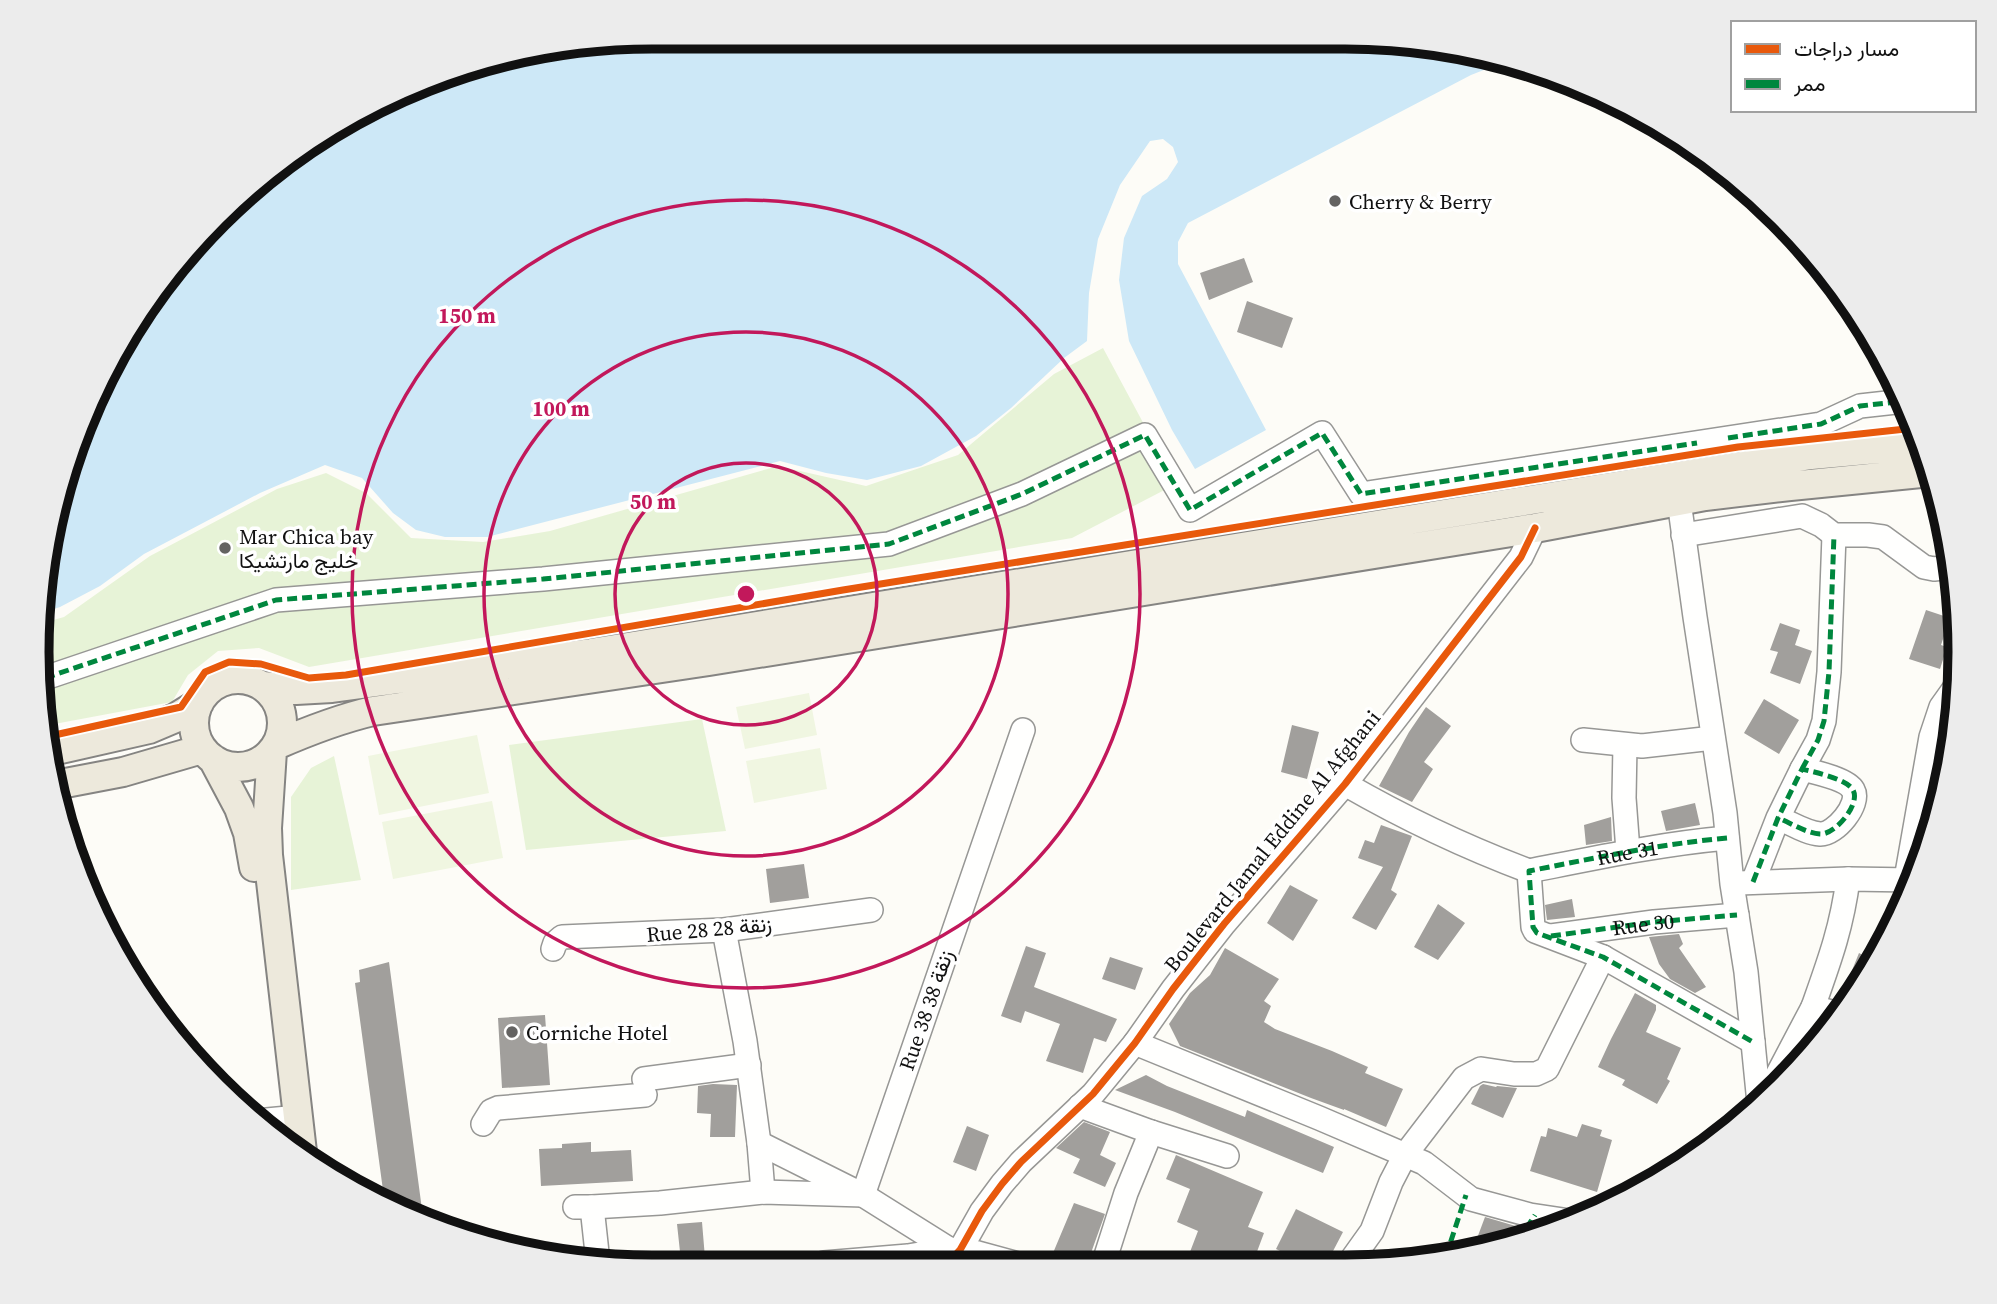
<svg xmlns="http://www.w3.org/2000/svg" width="1997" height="1304" font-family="'Source Serif 4',Vazirmatn,serif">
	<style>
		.green { fill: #e7f3d7 }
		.pitch { fill: #f0f6e1 }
		.water { fill: #cde8f7 }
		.pier { fill: #fdfcf7 }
		.building { fill: #a19f9c }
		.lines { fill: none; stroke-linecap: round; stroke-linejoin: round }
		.minor-casing { stroke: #979795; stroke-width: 26 }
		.major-casing { stroke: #858482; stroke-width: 32 }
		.minor { stroke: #fffffe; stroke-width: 23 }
		.major { stroke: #ede9dc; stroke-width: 28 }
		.quiet { stroke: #00873e; stroke-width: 5; stroke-dasharray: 10 5; stroke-linecap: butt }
		.cycleway-casing { stroke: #fff; stroke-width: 11 }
		.cycleway { stroke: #e8590c; stroke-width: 7 }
		.ring { fill: none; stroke: #c2185b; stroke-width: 3.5 }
		.poi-dot { fill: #646362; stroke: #fff; stroke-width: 2.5 }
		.labels { text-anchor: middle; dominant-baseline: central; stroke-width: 7; stroke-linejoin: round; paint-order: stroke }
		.poi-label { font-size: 21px; fill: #111; stroke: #fff; text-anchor: start }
		.street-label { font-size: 21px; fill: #111; stroke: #fff }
		.rim { fill: none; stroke: #111; stroke-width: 9 }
		.centre { fill: #c2185b; stroke: #fff; stroke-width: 3.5 }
		.ring-label { font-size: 21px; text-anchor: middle; font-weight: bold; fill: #c2185b; stroke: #fff; stroke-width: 7; stroke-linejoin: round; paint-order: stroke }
	</style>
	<rect width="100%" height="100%" fill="#fdfcf7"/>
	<path class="green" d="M1103 348 1176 484 1072 538 309 667 259 648 218 651 188 675 172 702 49 725 39 624 64 617 150 556 277 489 326 473 366 493 411 538 483 542 550 531 778 466 866 486 958 455 1054 374Z
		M702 719 726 831 526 850 509 745Z
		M334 756 361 880 291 890V797L311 768Z"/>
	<path class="pitch" d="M809 693 817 735 745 749 736 707Z
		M477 735 489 793 379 815 368 756Z
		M820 748 827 789 754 803 746 761Z
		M492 801 503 858 393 879 382 822Z"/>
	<path class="water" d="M652 37 1426 42 1499 64 1471 75 1188 223 1178 242V264L1266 430 1195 469 1172 430 1129 341H1087L1064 358 1011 408 976 436 921 466 867 480 826 473 780 461 487 537H445L416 530 393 513 362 478 325 465 260 493 144 554 100 586 60 607 38 614 83 417 164 277 310 141 455 69Z"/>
	<path class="pier" d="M1163 139 1173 147 1178 162 1167 179 1142 196 1124 238 1119 280 1129 341H1087L1089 293 1098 239 1120 185 1150 141Z"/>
	<path class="building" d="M1244 258 1253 282 1209 300 1200 273Z
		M1247 301 1293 318 1282 348 1237 332Z
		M1926 610 1950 618 1941 645 1947 647 1940 669 1909 659Z
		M1780 623 1800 630 1795 645 1812 651 1800 684 1770 673 1778 652 1770 650Z
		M1764 699 1799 720 1779 754 1744 733Z
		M1426 707 1451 726 1424 762 1433 769 1412 802 1379 786 1409 732Z
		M1292 725 1319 732 1307 779 1281 772Z
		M1695 803 1700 825 1666 831 1661 811Z
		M1611 817 1612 841 1586 845 1584 825Z
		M1381 825 1412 836 1391 890 1397 894 1376 930 1352 918 1383 867 1358 858 1365 840 1374 843Z
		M804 864 809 898 770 903 766 869Z
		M1290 885 1318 900 1293 941 1267 923Z
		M1572 899 1575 917 1547 920 1545 905Z
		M1438 904 1465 923 1438 960 1414 947Z
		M1679 934 1683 944 1679 948 1706 987 1695 993 1670 979 1659 964 1649 937Z
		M1026 946 1046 953 1034 987 1117 1019 1106 1042 1094 1038 1083 1073 1046 1061 1060 1024 1025 1011 1021 1023 1001 1016Z
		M1225 948 1279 979 1264 1001 1271 1006 1264 1022 1275 1029 1332 1051 1368 1067 1365 1073 1403 1089 1386 1127 1344 1109V1110L1311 1098 1180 1046 1169 1024 1190 993 1210 975Z
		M1859 953 1876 962 1847 1003 1840 1000Z
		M1110 957 1143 968 1135 990 1102 979Z
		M389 962 423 1217 385 1205 355 983 360 982 359 970Z
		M1635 993 1656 1005V1010L1646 1032 1681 1048 1667 1079 1670 1081 1657 1104 1622 1085 1625 1080 1598 1067 1611 1039Z
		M545 1015 550 1085 502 1088 498 1018Z
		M1146 1075 1167 1086 1245 1117 1247 1110 1334 1147 1323 1173 1175 1112 1115 1090Z
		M713 1084 737 1085 735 1137H710L711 1114 697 1113 698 1086Z
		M1483 1084 1496 1087 1497 1086 1517 1088 1503 1118 1471 1104 1480 1086Z
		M1084 1122 1110 1132 1100 1155 1116 1163 1105 1187 1073 1173 1080 1159 1056 1148Z
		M1582 1124 1602 1130 1600 1136 1612 1140 1597 1192 1530 1171 1541 1136 1546 1137 1548 1128 1577 1137Z
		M967 1126 989 1135 976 1171 953 1162Z
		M591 1142V1152L631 1150 633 1181 541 1186 539 1149 562 1148V1144Z
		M1176 1155 1263 1192 1248 1227 1264 1233 1252 1265H1185L1198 1231 1177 1222 1190 1189 1166 1179Z
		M1074 1203 1105 1214 1087 1264 1053 1253Z
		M1296 1209 1343 1232 1332 1253 1329 1252 1323 1266H1311L1276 1249Z
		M1485 1217 1519 1227 1514 1241H1476Z
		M702 1222 705 1258 681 1261 677 1224Z
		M575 1246 577 1262H571L536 1251Z"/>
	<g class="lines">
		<g class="minor-casing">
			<g id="minor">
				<path d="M1679 501 1695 617 1725 813 1732 884 1746 972 1759 1103"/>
				<path d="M1683 535 1802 516 1821 525 1834 535H1868L1883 537 1924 567 1934 569 1952 567"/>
				<path d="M45 678 276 600 543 579 889 544 1022 494 1145 435 1190 510 1322 433 1361 494 1821 424 1860 406 1905 401"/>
				<path d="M1583 740 1642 746 1713 738"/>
				<path d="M1625 745 1624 798 1628 851"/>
				<path d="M1802 769 1818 740 1824 721 1829 672 1834 535"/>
				<path d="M1345 784C1404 818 1465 847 1529 871"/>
				<path d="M1529 871 1533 927 1535 931 1603 957 1753 1042"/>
				<path id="s1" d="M1529 871C1595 858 1660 844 1727 838"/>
				<path d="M1906 879 1931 737 1941 707 1956 686"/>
				<path d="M1753 882 1778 818 1802 769C1814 772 1847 779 1853 790 1861 804 1835 835 1820 834 1806 833 1791 823 1778 818"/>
				<path d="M1739 883 1848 879 1914 880"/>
				<path d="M724 930 745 1041 759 1143 763 1192"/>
				<path id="s2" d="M1551 936 1654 922 1737 915"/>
				<path d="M553 949 555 943 562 937 724 930 871 910"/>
				<path d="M1839 1014 1813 1007C1829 962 1842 927 1848 879"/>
				<path d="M1135 1043 1319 1118 1424 1163 1471 1199 1530 1215 1570 1221"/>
				<path d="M644 1079 749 1065"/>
				<path d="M1765 1098 1813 1007"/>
				<path d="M1080 1106 1151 1132 1227 1156"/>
				<path d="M256 1121 288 1118"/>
				<path d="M483 1124 491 1111 498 1108 645 1095"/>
				<path d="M759 1143 863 1195 949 1249"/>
				<path d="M863 1195 1023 730"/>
				<path d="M575 1207H592L598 1262"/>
				<path d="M592 1207 660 1203 763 1192 863 1195"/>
				<path d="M824 1263 908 1256 949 1249 978 1253 1018 1264"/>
				<path d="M947 1264 960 1250 982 1211 1002 1184 1021 1162 1093 1094 1135 1043 1173 989 1224 924 1345 784 1521 557 1535 528"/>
				<path d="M1103 1265 1126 1193 1151 1132"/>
				<path d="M1347 1266 1372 1231 1391 1182 1405 1155 1464 1078 1481 1069 1514 1074H1536L1547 1069 1603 957"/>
			</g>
		</g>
		<g class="major-casing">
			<path id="major" d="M194 723a44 44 0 1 1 88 0a44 44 0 1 1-88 0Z
				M263 686 296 690 332 688 591 653 1709 471 1811 455 1921 445
				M276 745C308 731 339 719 373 711L709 661 1535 528 1705 496 1790 486 1931 472
				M52 751 149 729 175 718 199 703
				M272 751 267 828 268 855 302 1152
				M213 759 239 808 248 833 254 867
				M55 785 123 772 202 749"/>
		</g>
		<use href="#minor" class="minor"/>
		<use href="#major" class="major"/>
		<path class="quiet" d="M1728 438 1821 424 1860 406 1905 401
			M45 678 276 600 543 579 889 544 1022 494 1145 435 1190 510 1322 433 1361 494 1697 443
			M1802 769 1818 740 1824 721 1829 672 1834 535
			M1727 838C1660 844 1595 858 1529 871L1533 927 1537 933 1603 957 1753 1042
			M1753 882 1778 818 1802 769C1814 772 1847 779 1853 790 1861 804 1835 835 1820 834 1806 833 1791 823 1778 818
			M1551 936 1654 922 1737 915
			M1518 1241 1535 1215
			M1446 1256 1466 1195"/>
		<g class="cycleway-casing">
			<path id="cycleway" d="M50 736 181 707 205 672 229 662 261 664 309 678 346 675 843 590 1738 447 1915 428
				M947 1264 960 1250 982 1211 1002 1184 1021 1162 1093 1094 1135 1043 1173 989 1224 924 1345 784 1521 557 1535 528"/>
		</g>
		<use href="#cycleway" class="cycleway"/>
	</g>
	<g class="ring">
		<circle cx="746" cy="594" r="131"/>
		<circle cx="746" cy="594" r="262"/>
		<circle cx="746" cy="594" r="394"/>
	</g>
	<g class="poi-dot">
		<circle cx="1335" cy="201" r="7"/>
		<circle cx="225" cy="548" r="7"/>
		<circle cx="512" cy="1032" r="7"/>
	</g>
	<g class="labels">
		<g class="poi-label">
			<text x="1349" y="201">Cherry &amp; Berry</text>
			<text x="239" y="536">Mar Chica bay<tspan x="239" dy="24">خليج مارتشيكا</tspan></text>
			<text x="526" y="1032">Corniche Hotel</text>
		</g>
		<g class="street-label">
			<text transform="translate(1272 841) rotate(-51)">Boulevard Jamal Eddine Al Afghani</text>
			<text stroke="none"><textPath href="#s1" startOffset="100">Rue 31</textPath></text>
			<text stroke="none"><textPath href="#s2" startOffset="93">Rue 30</textPath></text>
			<text transform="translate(709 929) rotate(-5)">Rue 28 زنقة 28</text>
			<text transform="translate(926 1010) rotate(-71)">Rue 38 زنقة 38</text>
		</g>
	</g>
	<path d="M0 0H1997V1304H0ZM652 49H1345A603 603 0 0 1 1948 652V652A603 603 0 0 1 1345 1255H652A603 603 0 0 1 49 652V652A603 603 0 0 1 652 49Z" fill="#ececec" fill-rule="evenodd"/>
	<path class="rim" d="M652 49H1345A603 603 0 0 1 1948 652V652A603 603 0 0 1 1345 1255H652A603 603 0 0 1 49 652V652A603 603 0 0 1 652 49Z"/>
	<circle cx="746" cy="594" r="10" class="centre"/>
	<g class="ring-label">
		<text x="467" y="323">150 m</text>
		<text x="561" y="416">100 m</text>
		<text x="653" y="509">50 m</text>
	</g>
	<rect x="1731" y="21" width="245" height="91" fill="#ffffff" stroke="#a0a0a0" stroke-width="2"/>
	<rect x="1745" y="44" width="35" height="10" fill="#e8590c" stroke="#a0a0a0" stroke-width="2"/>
	<text x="1794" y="56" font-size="21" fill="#111111">مسار دراجات</text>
	<rect x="1745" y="79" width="35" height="10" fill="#00873e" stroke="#a0a0a0" stroke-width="2"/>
	<text x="1794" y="91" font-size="21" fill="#111111">ممر</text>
</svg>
